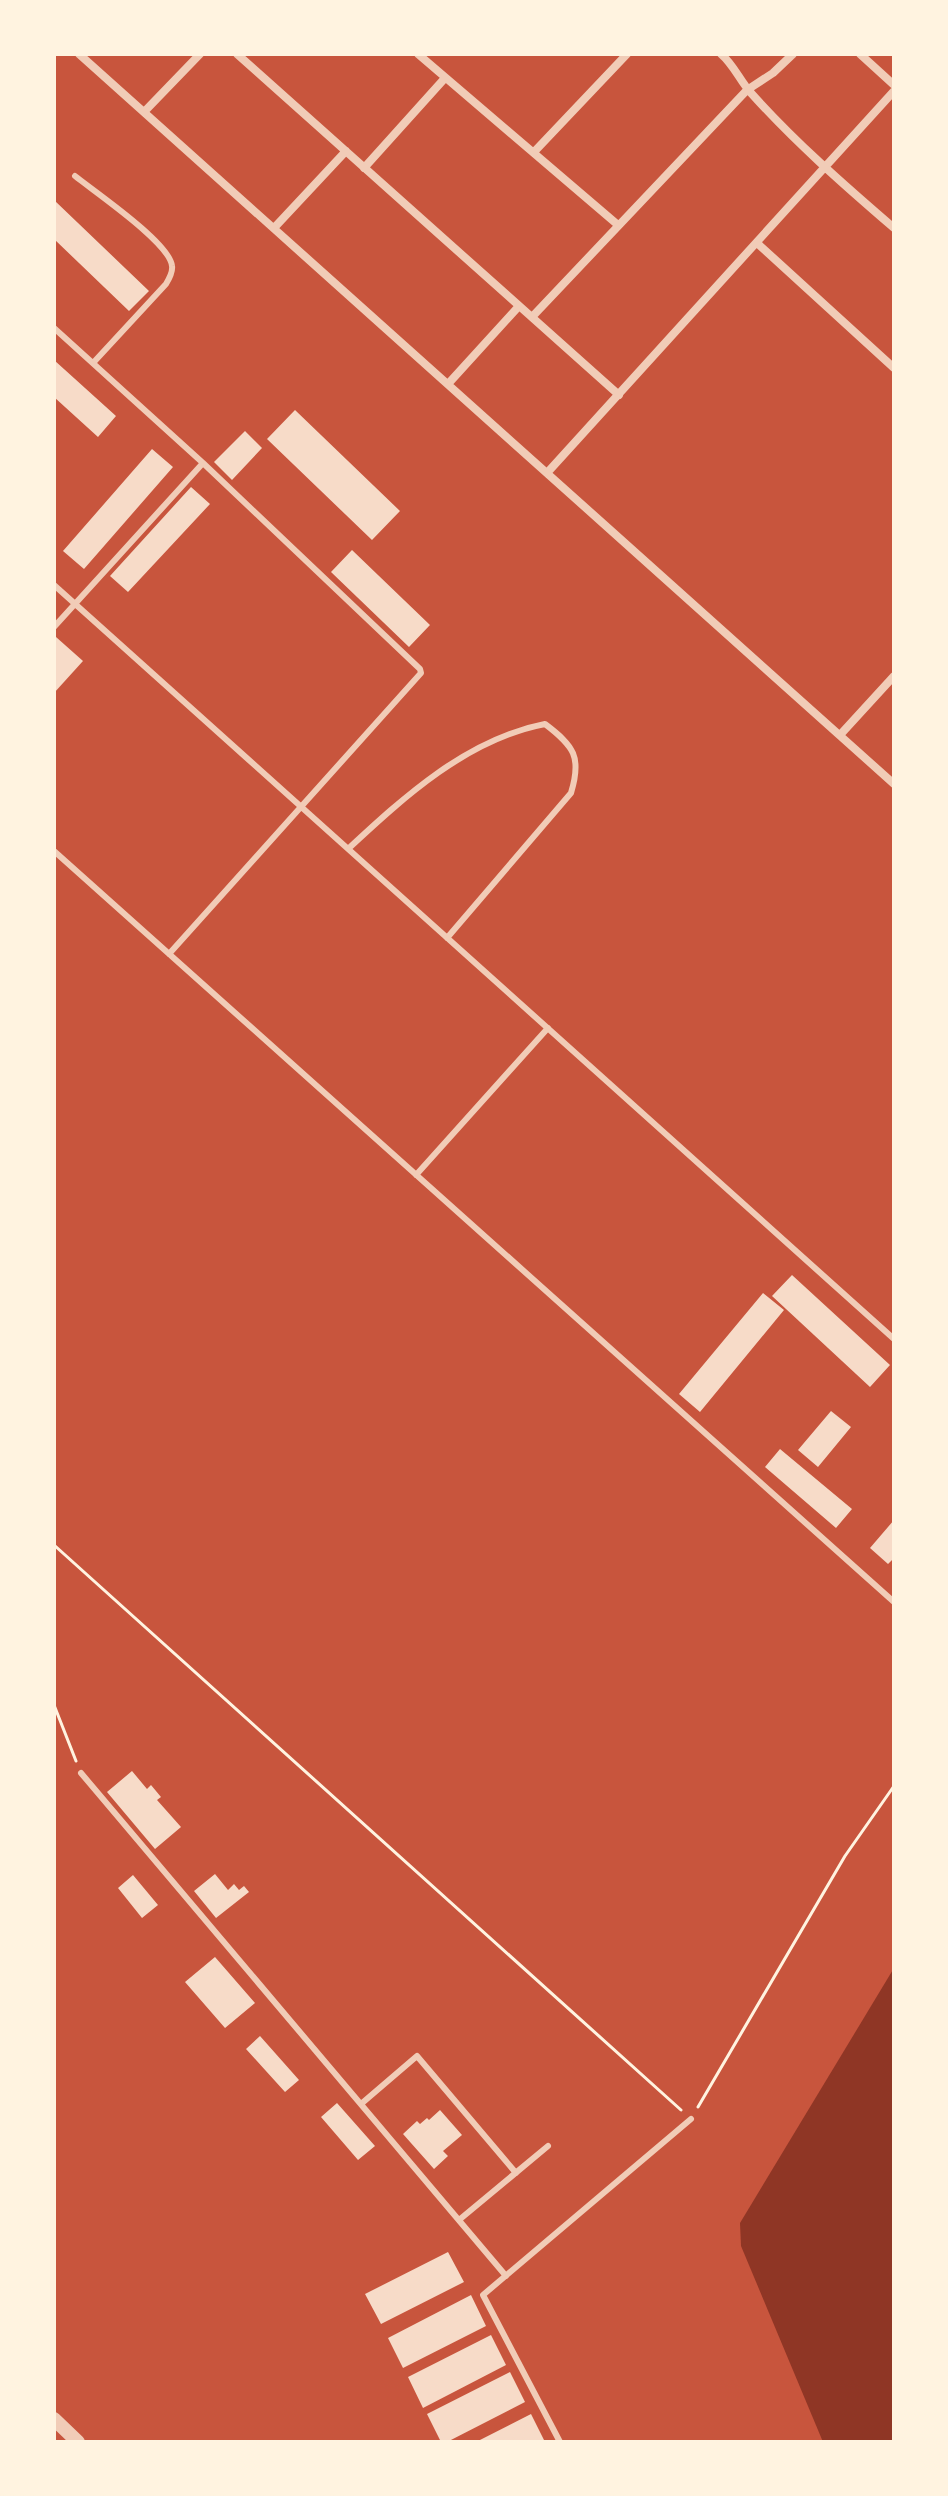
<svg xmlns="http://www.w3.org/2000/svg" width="948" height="2496" font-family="Spectral,serif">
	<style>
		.water { fill: #8f3625 }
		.building { fill: #f7dbc8 }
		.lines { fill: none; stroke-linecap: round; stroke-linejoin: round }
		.path { stroke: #fff3e0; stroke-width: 3 }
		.service { stroke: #f1ccb7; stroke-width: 6 }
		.minor { stroke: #f1ccb7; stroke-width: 8 }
		.tertiary { stroke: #f1ccb7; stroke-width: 14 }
	</style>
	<rect width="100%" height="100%" fill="#c8553d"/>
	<path class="water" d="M894 1968V2442H823L741 2246 740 2223Z"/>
	<path class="building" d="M54 200 149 291 129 311 54 239Z
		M54 360 116 416 98 437 54 397Z
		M295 410 400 511 372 540 267 439Z
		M245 431 262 448 232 480 214 462Z
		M152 449 173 467 84 569 63 551Z
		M191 487 210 504 128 592 110 576Z
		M352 550 430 625 409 647 331 572Z
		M56 637 83 661 54 693V639Z
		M792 1275 890 1365 870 1387 772 1296Z
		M763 1293 784 1310 700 1412 679 1394Z
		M831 1411 851 1427 818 1467 798 1450Z
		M780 1449 852 1509 836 1528 765 1467Z
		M894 1520V1558L888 1564 870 1548Z
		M132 1771 147 1789 151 1785 161 1797 157 1800 181 1827 155 1849 107 1792Z
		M215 1874 228 1890 234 1884 239 1890 244 1886 249 1892 216 1918 194 1891Z
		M133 1875 158 1905 142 1918 118 1888Z
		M215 1957 255 2003 225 2028 185 1982Z
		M260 2036 299 2080 285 2092 246 2049Z
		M337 2103 375 2146 358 2160 321 2117Z
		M440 2110 462 2135 443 2151 448 2156 434 2169 403 2134 417 2121 420 2124 427 2118 429 2120Z
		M448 2252 464 2282 381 2324 365 2294Z
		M471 2295 486 2326 403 2368 388 2338Z
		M491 2335 506 2365 423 2408 408 2377Z
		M510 2372 525 2402 447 2442H441L427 2414Z
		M531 2414 545 2442H476Z"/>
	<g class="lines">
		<path class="path" d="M54 1545 681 2110
			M54 1705 76 1761
			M698 2107 845 1856 894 1786"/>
		<path class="service" d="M75 176C95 192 170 243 172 266 173 272 169 279 166 284L93 363
			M54 328 203 463 420 669 421 673 169 954
			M54 585 894 1339
			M54 627 203 463
			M348 849C404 797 467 739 545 724 574 746 582 757 571 793L447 938
			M54 851 894 1602
			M416 1175 548 1028
			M81 1773 506 2276
			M361 2104 417 2056 516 2173
			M459 2220 548 2146
			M560 2442 483 2295 691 2119"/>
		<path class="minor" d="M79 54 894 784
			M237 54 619 395
			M418 54 618 225
			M721 54C734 65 740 81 751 93 795 142 844 185 894 228
			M860 54 894 85
			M144 112 200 54
			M534 152 627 54
			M364 168 445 78
			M274 228 346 151
			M757 243 894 368
			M532 317 747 90 773 73 793 54
			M448 384 519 306
			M547 473 894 91
			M840 735 894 676"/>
		<path class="tertiary" d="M54 2419 78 2442"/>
	</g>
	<rect width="948" height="2496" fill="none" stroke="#fff3e0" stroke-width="112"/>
</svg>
